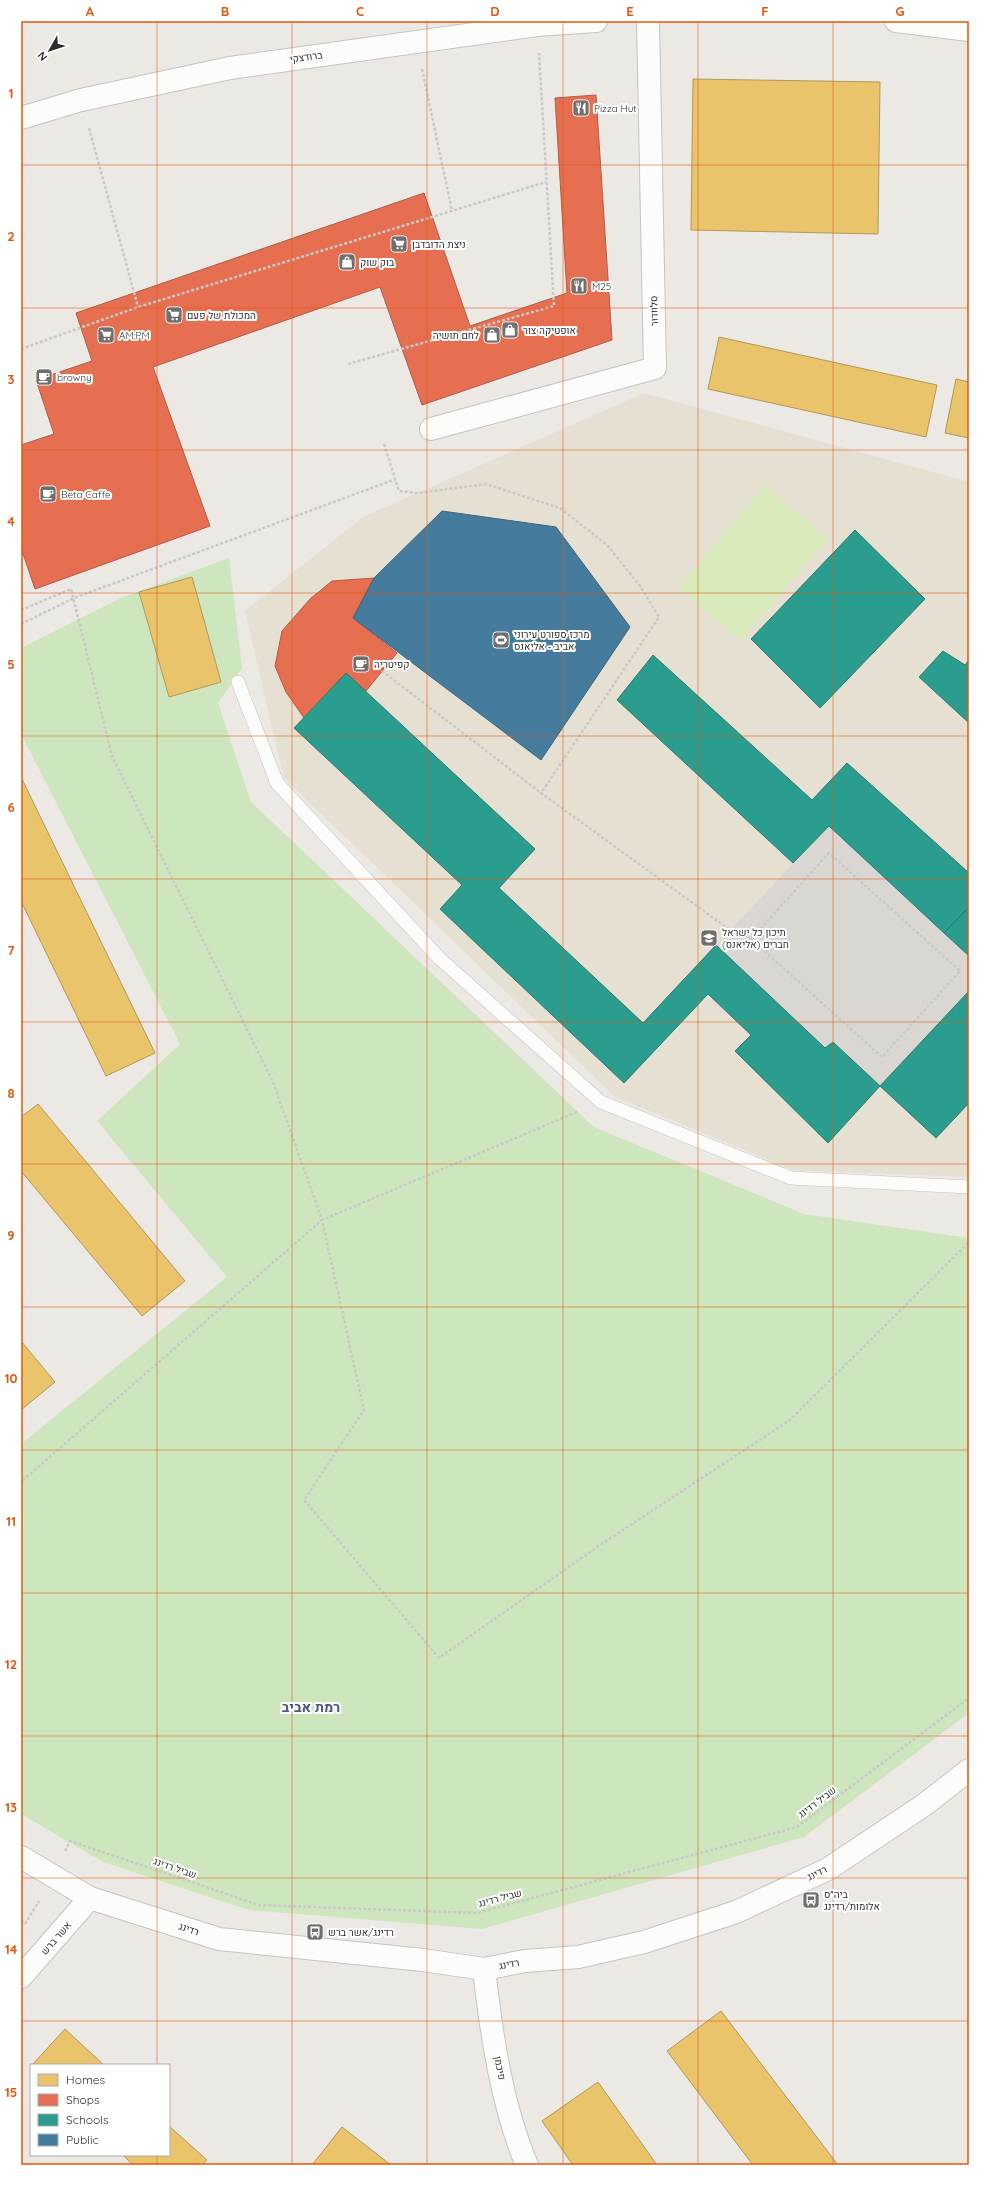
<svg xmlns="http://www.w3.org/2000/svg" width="990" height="2186" font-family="Quicksand,Heebo,sans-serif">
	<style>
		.education { fill: #e6e0d3 }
		.green { fill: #cee6be }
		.pitch { fill: #d9eabb }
		.plaza { fill: #dad6d2 }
		.homes { fill: #e9c46a; stroke: #b19758 }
		.shops { fill: #e76f51; stroke: #b05c46 }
		.schools { fill: #2a9d8f; stroke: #2b7c72 }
		.public { fill: #457b9d; stroke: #3e647c }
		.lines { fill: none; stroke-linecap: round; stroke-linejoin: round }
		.lane-casing { stroke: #c5c4c5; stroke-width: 14 }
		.street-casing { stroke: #c5c4c5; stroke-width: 24 }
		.secondary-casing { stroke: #c5c4c5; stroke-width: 24 }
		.path { stroke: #c9c9c8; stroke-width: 2.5; stroke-dasharray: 3 2; stroke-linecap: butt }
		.lane { stroke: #fcfcfb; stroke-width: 13 }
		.street { stroke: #fcfcfb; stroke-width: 22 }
		.secondary { stroke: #fcfcfb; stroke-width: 22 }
		.grid { fill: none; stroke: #df570e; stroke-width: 1; stroke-opacity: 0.55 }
		.labels { text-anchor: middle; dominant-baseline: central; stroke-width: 4; stroke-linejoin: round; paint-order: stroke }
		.street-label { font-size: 10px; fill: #2e2e2e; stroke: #fff }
		.poi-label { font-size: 10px; fill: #2e2e2e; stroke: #fff; text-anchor: start }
		.district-label { font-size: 14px; font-weight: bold; fill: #4d5680; stroke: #fff }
		.neatline { fill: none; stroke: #df570e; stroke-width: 1.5 }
		.grid-label { font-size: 13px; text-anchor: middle; font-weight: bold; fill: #df570e }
	</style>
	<rect width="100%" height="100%" fill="#ece8e4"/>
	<path class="education" d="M644 393 969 482V1175L967 1177 793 1170 615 1097 284 778 245 611 363 517Z"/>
	<path class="green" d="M229 558 242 668 218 703 251 802 594 1127 804 1214 969 1238V1713L804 1837 482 1929 249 1910 103 1862 21 1814V1444L227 1277 97 1121 180 1044 21 734V648L121 598Z"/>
	<path class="pitch" d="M765 485 828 538 741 641 678 588Z"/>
	<path class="plaza" d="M829 826 969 956V991L880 1086 833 1042 825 1048 716 945Z"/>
	<path class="homes" d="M693 79 880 82 878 234 691 230Z
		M719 337 937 385 926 437 708 389Z
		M956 379 969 382V438L945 433Z
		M192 577 221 682 169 697 139 592Z
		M21 777 155 1053 106 1076 21 901Z
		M38 1104 185 1281 142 1316 21 1171V1117Z
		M21 1341 55 1382 21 1410Z
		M721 2011 838 2165H753L667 2051Z
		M65 2029 104 2065H32Z
		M598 2082 657 2165H573L542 2121Z
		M169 2126 207 2160 202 2165H133L123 2155H169Z
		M342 2127 391 2165H312Z"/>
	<path class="shops" d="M596 95 612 340 422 405 380 287 153 367 210 526 35 589 21 548V445L54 434 36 380 92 361 76 313 424 193 470 326 567 293 555 98Z
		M374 578 353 618 397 653 366 691 346 673 304 718 286 692 275 666 282 631 310 599 332 581Z"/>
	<path class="schools" d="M855 530 925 599 820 708 751 639Z
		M943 651 965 665 969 660V723L919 677Z
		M653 655 812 800 847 763 969 873V907L944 933 829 826 793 863 617 700Z
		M346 673 535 849 499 888 643 1023 716 945 825 1048 833 1042 880 1086 828 1143 735 1051 751 1035 708 994 624 1083 440 909 462 885 294 728Z
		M969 907V956L944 933Z
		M969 991V1103L936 1138 880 1086Z"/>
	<path class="public" d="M442 511 556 527 630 627 541 760 353 618 374 578Z"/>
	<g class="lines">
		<g class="lane-casing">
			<path id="lane" d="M238 682 277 783 439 958 601 1102 791 1178 969 1187"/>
		</g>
		<g class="street-casing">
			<path id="street" d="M431 429 655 368 648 21
				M484 1969C491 2032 502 2107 527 2165
				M21 1977 90 1898"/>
		</g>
		<g class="secondary-casing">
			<path id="secondary" d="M896 21 969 30
				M21 118 81 100 230 68 537 25 596 21
				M21 1857 90 1898 219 1939 423 1960 484 1969 525 1961 578 1957 644 1942 736 1912 828 1869 924 1805 969 1770"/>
		</g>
		<path class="path" d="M422 69 452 211
			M89 128 138 307
			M21 349 138 307 546 182
			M348 364 554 306 539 53
			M384 444 399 491 418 493 486 484 560 508 607 545 640 586 659 617 541 793 730 930 751 939 882 1057 960 971 829 853 751 939
			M21 610 71 589 112 756 273 1082 322 1220 21 1482
			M21 624 74 598 396 479
			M382 671 541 793
			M577 1112 322 1220 364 1410 304 1500 439 1658 600 1545 790 1420 969 1242
			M65 1851 70 1841 259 1905 477 1913 797 1827 969 1698
			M21 1921 25 1924 39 1901"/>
		<use href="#lane" class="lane"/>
		<use href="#street" class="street"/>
		<use href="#secondary" class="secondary"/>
	</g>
	<path class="grid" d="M157 21V2065M292 21V2165M427 21V2165M563 21V2165M698 21V2165M833 21V2165M21 165H969M21 308H969M21 450H969M21 593H969M21 736H969M21 879H969M21 1022H969M21 1164H969M21 1307H969M21 1450H969M21 1593H969M21 1736H969M21 1878H969M21 2021H969M157 2155V2165"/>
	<defs>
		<g id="restaurant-square" transform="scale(0.9)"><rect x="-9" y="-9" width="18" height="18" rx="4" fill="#706f6e" stroke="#fff"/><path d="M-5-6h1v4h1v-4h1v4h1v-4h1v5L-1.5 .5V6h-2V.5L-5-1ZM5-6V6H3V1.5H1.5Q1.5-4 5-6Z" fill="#fff"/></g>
		<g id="supermarket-square" transform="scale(0.9)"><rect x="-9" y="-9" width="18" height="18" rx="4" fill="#706f6e" stroke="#fff"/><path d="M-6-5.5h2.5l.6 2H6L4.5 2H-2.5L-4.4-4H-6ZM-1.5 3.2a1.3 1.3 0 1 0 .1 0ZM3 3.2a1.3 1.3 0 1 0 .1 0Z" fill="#fff"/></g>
		<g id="shop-square" transform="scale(0.9)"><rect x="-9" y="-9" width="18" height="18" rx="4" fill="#706f6e" stroke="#fff"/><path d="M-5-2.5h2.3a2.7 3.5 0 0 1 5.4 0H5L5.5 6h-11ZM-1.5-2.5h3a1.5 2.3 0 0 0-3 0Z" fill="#fff"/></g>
		<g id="cafe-square" transform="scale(0.9)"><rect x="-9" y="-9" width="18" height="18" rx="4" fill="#706f6e" stroke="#fff"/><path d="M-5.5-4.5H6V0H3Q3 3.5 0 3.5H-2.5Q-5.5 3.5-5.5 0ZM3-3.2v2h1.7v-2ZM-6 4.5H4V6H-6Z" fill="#fff"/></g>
		<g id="stadium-square" transform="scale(0.9)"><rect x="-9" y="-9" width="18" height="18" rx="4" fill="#706f6e" stroke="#fff"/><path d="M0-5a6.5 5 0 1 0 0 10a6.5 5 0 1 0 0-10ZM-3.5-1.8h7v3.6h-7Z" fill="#fff"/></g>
		<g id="school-square" transform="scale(0.9)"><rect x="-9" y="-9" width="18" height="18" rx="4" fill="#706f6e" stroke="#fff"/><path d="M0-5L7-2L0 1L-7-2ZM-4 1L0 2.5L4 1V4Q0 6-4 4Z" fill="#fff"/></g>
		<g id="bus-square" transform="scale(0.9)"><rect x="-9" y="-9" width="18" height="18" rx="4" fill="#706f6e" stroke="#fff"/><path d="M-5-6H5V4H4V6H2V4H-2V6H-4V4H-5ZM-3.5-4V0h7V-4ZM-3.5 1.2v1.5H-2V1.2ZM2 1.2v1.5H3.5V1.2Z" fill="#fff"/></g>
	</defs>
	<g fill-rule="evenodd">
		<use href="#restaurant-square" x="581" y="108"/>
		<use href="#supermarket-square" x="399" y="244"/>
		<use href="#shop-square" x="347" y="262"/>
		<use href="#restaurant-square" x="579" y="286"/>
		<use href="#supermarket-square" x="174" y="315"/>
		<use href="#shop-square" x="510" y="330"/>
		<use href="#supermarket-square" x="106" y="335"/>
		<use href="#shop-square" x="492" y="335"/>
		<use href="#cafe-square" x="44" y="377"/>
		<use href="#cafe-square" x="48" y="494"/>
		<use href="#stadium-square" x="501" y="640"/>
		<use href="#cafe-square" x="361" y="664"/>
		<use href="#school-square" x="709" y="938"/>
		<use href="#bus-square" x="811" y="1900"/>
		<use href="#bus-square" x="315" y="1932"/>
	</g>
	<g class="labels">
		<g class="street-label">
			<text transform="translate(306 57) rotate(-8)">ברודצקי</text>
			<text transform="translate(654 311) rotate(-91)">סלוודור</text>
			<text transform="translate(817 1802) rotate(-37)">שביל רדינג</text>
			<text transform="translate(175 1868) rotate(19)">שביל רדינג</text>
			<text transform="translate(817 1873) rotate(-26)">רדינג</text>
			<text transform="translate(500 1898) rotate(-15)">שביל רדינג</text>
			<text transform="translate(189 1929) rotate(18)">רדינג</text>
			<text transform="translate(56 1938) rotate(-49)">אשר ברש</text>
			<text transform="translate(509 1964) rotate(-11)">רדינג</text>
			<text transform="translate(500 2068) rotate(79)">פיכמן</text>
		</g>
		<g class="poi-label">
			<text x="594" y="108">Pizza Hut</text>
			<text x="412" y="244">ניצת הדובדבן</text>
			<text x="360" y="262">בוק שוק</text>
			<text x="592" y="286">M25</text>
			<text x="187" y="315">המכולת של פעם</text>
			<text x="523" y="330">אופטיקה צור</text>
			<text x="119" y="335">AM:PM</text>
			<text x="479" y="335" text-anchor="end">לחם תושיה</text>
			<text x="57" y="377">browny</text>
			<text x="61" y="494">Beta Caffe</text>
			<text x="514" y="634">מרכז ספורט עירוני<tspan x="514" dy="12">אביב - אליאנס</tspan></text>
			<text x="374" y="664">קפיטריה</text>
			<text x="722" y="932">תיכון כל ישראל<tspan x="722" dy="12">חברים (אליאנס)</tspan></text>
			<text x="824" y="1894">ביה״ס<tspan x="824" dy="12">אלומות/רדינג</tspan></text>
			<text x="328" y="1932">רדינג/אשר ברש</text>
		</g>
		<g class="district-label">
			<text x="311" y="1707">רמת אביב</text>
		</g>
	</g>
	<rect width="990" height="2186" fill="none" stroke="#ffffff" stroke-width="44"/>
	<rect x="30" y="2064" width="140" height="92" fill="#ffffff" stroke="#ababab"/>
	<rect x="38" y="2074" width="20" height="12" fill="#e9c46a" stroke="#ababab"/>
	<text x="66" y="2084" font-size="12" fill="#2e2e2e">Homes</text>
	<rect x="38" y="2094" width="20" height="12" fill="#e76f51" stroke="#ababab"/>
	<text x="66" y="2104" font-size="12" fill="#2e2e2e">Shops</text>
	<rect x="38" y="2114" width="20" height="12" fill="#2a9d8f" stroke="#ababab"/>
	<text x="66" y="2124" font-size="12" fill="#2e2e2e">Schools</text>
	<rect x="38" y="2134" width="20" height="12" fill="#457b9d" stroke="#ababab"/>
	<text x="66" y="2144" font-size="12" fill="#2e2e2e">Public</text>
	<g transform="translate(50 50) rotate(231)" stroke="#ffffff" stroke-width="3" paint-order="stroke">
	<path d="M0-3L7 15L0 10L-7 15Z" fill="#2e2e2e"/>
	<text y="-6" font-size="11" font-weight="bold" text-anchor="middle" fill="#2e2e2e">N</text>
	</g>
	<rect x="22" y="22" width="946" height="2142" class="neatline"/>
	<g class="grid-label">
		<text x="90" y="16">A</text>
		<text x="225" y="16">B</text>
		<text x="360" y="16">C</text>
		<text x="495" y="16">D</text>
		<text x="630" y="16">E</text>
		<text x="765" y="16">F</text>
		<text x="900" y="16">G</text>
		<text x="11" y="98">1</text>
		<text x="11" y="241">2</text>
		<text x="11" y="384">3</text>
		<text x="11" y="526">4</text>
		<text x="11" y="669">5</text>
		<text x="11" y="812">6</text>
		<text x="11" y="955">7</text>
		<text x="11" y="1098">8</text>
		<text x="11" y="1240">9</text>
		<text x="11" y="1383">10</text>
		<text x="11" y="1526">11</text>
		<text x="11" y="1669">12</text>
		<text x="11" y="1812">13</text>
		<text x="11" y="1954">14</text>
		<text x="11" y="2097">15</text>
	</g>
</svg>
